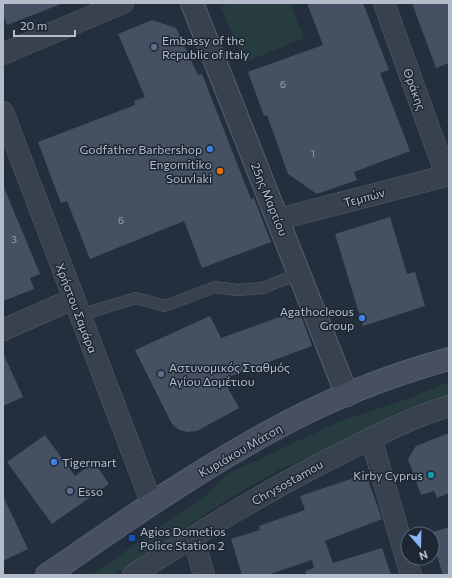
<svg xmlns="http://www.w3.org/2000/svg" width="452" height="578" font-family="Commissioner,sans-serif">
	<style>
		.green { fill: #263c3f }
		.building { fill: #455162 }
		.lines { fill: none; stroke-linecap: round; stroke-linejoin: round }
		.service-casing { stroke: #565f6c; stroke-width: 12 }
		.minor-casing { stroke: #565f6c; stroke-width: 22 }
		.tertiary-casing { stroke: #565f6c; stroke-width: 24 }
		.secondary-casing { stroke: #565f6c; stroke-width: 24 }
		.service { stroke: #38414e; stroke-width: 11 }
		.minor { stroke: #38414e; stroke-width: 21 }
		.tertiary { stroke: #38414e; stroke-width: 22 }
		.secondary { stroke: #465061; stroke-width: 22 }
		.service-dot { fill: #5c6f8a; stroke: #1d2633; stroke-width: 1.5 }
		.shop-dot { fill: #3f7fe0; stroke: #1d2633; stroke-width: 1.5 }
		.food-dot { fill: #e8710a; stroke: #1d2633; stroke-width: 1.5 }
		.culture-dot { fill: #0f9aa8; stroke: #1d2633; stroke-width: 1.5 }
		.transit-dot { fill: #1a4fb4; stroke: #1d2633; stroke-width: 1.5 }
		.labels { text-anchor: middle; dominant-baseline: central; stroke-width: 3; stroke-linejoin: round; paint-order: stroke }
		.number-label { font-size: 10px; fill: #98a1af }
		.poi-label { font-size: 12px; fill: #b4bcc9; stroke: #1d2633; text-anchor: start }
		.street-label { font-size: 12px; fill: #b4bcc9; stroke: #1d2633 }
	</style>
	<rect width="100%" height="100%" fill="#242f3e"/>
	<path class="green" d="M230 3H290L304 38 244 63 221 7Z
		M449 382V399L375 428 283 468 231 497 114 575H91L209 493 228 474 340 421 405 400Z"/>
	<path class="building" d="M3 3H61V4L7 25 3 14Z
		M307 3H363L389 70 380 73 410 151 354 172 357 180 317 194 288 174 267 115 264 116 248 72 323 45Z
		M412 3H449V63L436 68Z
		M152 20 176 28 198 75 202 74 251 199 254 198 271 242 202 268 184 221 90 259 67 201 61 203 38 142 135 105 134 101 145 97 118 34Z
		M3 185 40 274 30 278 34 289 3 301Z
		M390 217 407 274 415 272 425 306 363 326 335 234Z
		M299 310 312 346 223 379 239 408 197 431 188 432 179 430 172 424 135 350 210 316 221 338Z
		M3 353 23 397 3 406Z
		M449 433V493L437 498 434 491 421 495 408 459 416 446Z
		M45 435 75 476 94 462 109 484 52 524 7 462Z
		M366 474 382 519 325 541 333 563 382 548 391 575H306L305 571 314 568 312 560 267 575H242L231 539 260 530 259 526 305 510 300 496Z
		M3 496 28 549 3 561Z
		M449 527V575H443L432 540V534L430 533Z"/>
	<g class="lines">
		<g class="service-casing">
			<path id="service" d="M80 315 136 298 165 306 215 287 238 290 263 288 300 273"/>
		</g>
		<g class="minor-casing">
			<path id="minor" d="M384 3 446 175
				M3 54 123 3
				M3 112 152 504
				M279 219 449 175
				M3 330 73 299
				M371 438 411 575
				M193 537 204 575
				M133 575C203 530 272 487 346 451 379 434 413 417 449 406"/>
		</g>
		<g class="tertiary-casing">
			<path id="tertiary" d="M192 3 347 395"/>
		</g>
		<g class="secondary-casing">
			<path id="secondary" d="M47 575C120 525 192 474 269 432 325 401 387 376 449 359"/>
		</g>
		<use href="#service" class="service"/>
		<use href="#minor" class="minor"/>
		<use href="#tertiary" class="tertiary"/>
		<use href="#secondary" class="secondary"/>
	</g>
	<g class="service-dot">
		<circle cx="154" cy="47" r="4"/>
		<circle cx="161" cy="374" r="4"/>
		<circle cx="70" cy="491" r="4"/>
	</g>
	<g class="shop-dot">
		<circle cx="210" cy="149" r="4"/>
		<circle cx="362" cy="318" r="4"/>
		<circle cx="54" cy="462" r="4"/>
	</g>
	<circle class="food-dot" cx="220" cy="171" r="4"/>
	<circle class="culture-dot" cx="431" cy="475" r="4"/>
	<rect class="transit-dot" x="128" y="534" width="8" height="8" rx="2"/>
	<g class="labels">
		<g class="number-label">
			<text x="283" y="84">6</text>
			<text x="313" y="153">1</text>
			<text x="121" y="220">6</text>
			<text x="14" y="239">3</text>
		</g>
		<g class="poi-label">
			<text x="162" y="40">Embassy of the<tspan x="162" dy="14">Republic of Italy</tspan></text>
			<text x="202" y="149" text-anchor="end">Godfather Barbershop</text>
			<text x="212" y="164" text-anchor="end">Engomitiko<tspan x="212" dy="14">Souvlaki</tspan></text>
			<text x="354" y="311" text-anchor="end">Agathocleous<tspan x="354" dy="14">Group</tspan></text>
			<text x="169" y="367">Αστυνομικός Σταθμός<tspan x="169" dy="14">Αγίου Δομέτιου</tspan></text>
			<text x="62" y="462">Tigermart</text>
			<text x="423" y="475" text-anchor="end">Kirby Cyprus</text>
			<text x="78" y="491">Esso</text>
			<text x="140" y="531">Agios Dometios<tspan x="140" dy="14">Police Station 2</tspan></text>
		</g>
		<g class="street-label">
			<text transform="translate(415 89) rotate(70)">Θράκης</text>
			<text transform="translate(364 197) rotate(-15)">Τεμπών</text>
			<text transform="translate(270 199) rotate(68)">25ης Μαρτίου</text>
			<text transform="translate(77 308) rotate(69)">Χρήστου Σαμάρα</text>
			<text transform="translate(240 450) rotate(-30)">Κυριάκου Μάτση</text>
			<text transform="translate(287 482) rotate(-29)">Chrysostamou</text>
		</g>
	</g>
	<rect width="452" height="578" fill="none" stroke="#b4bcc9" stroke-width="8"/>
	<g transform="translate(420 546) rotate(160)"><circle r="19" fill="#1d2633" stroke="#59626f"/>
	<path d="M0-3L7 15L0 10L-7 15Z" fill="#8ab4f8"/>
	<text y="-6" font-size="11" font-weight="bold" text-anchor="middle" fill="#b4bcc9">N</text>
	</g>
	<path d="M14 30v6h61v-6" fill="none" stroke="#b4bcc9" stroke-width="2"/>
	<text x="20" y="30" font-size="12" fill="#b4bcc9" stroke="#1d2633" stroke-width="3" paint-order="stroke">20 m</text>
</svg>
